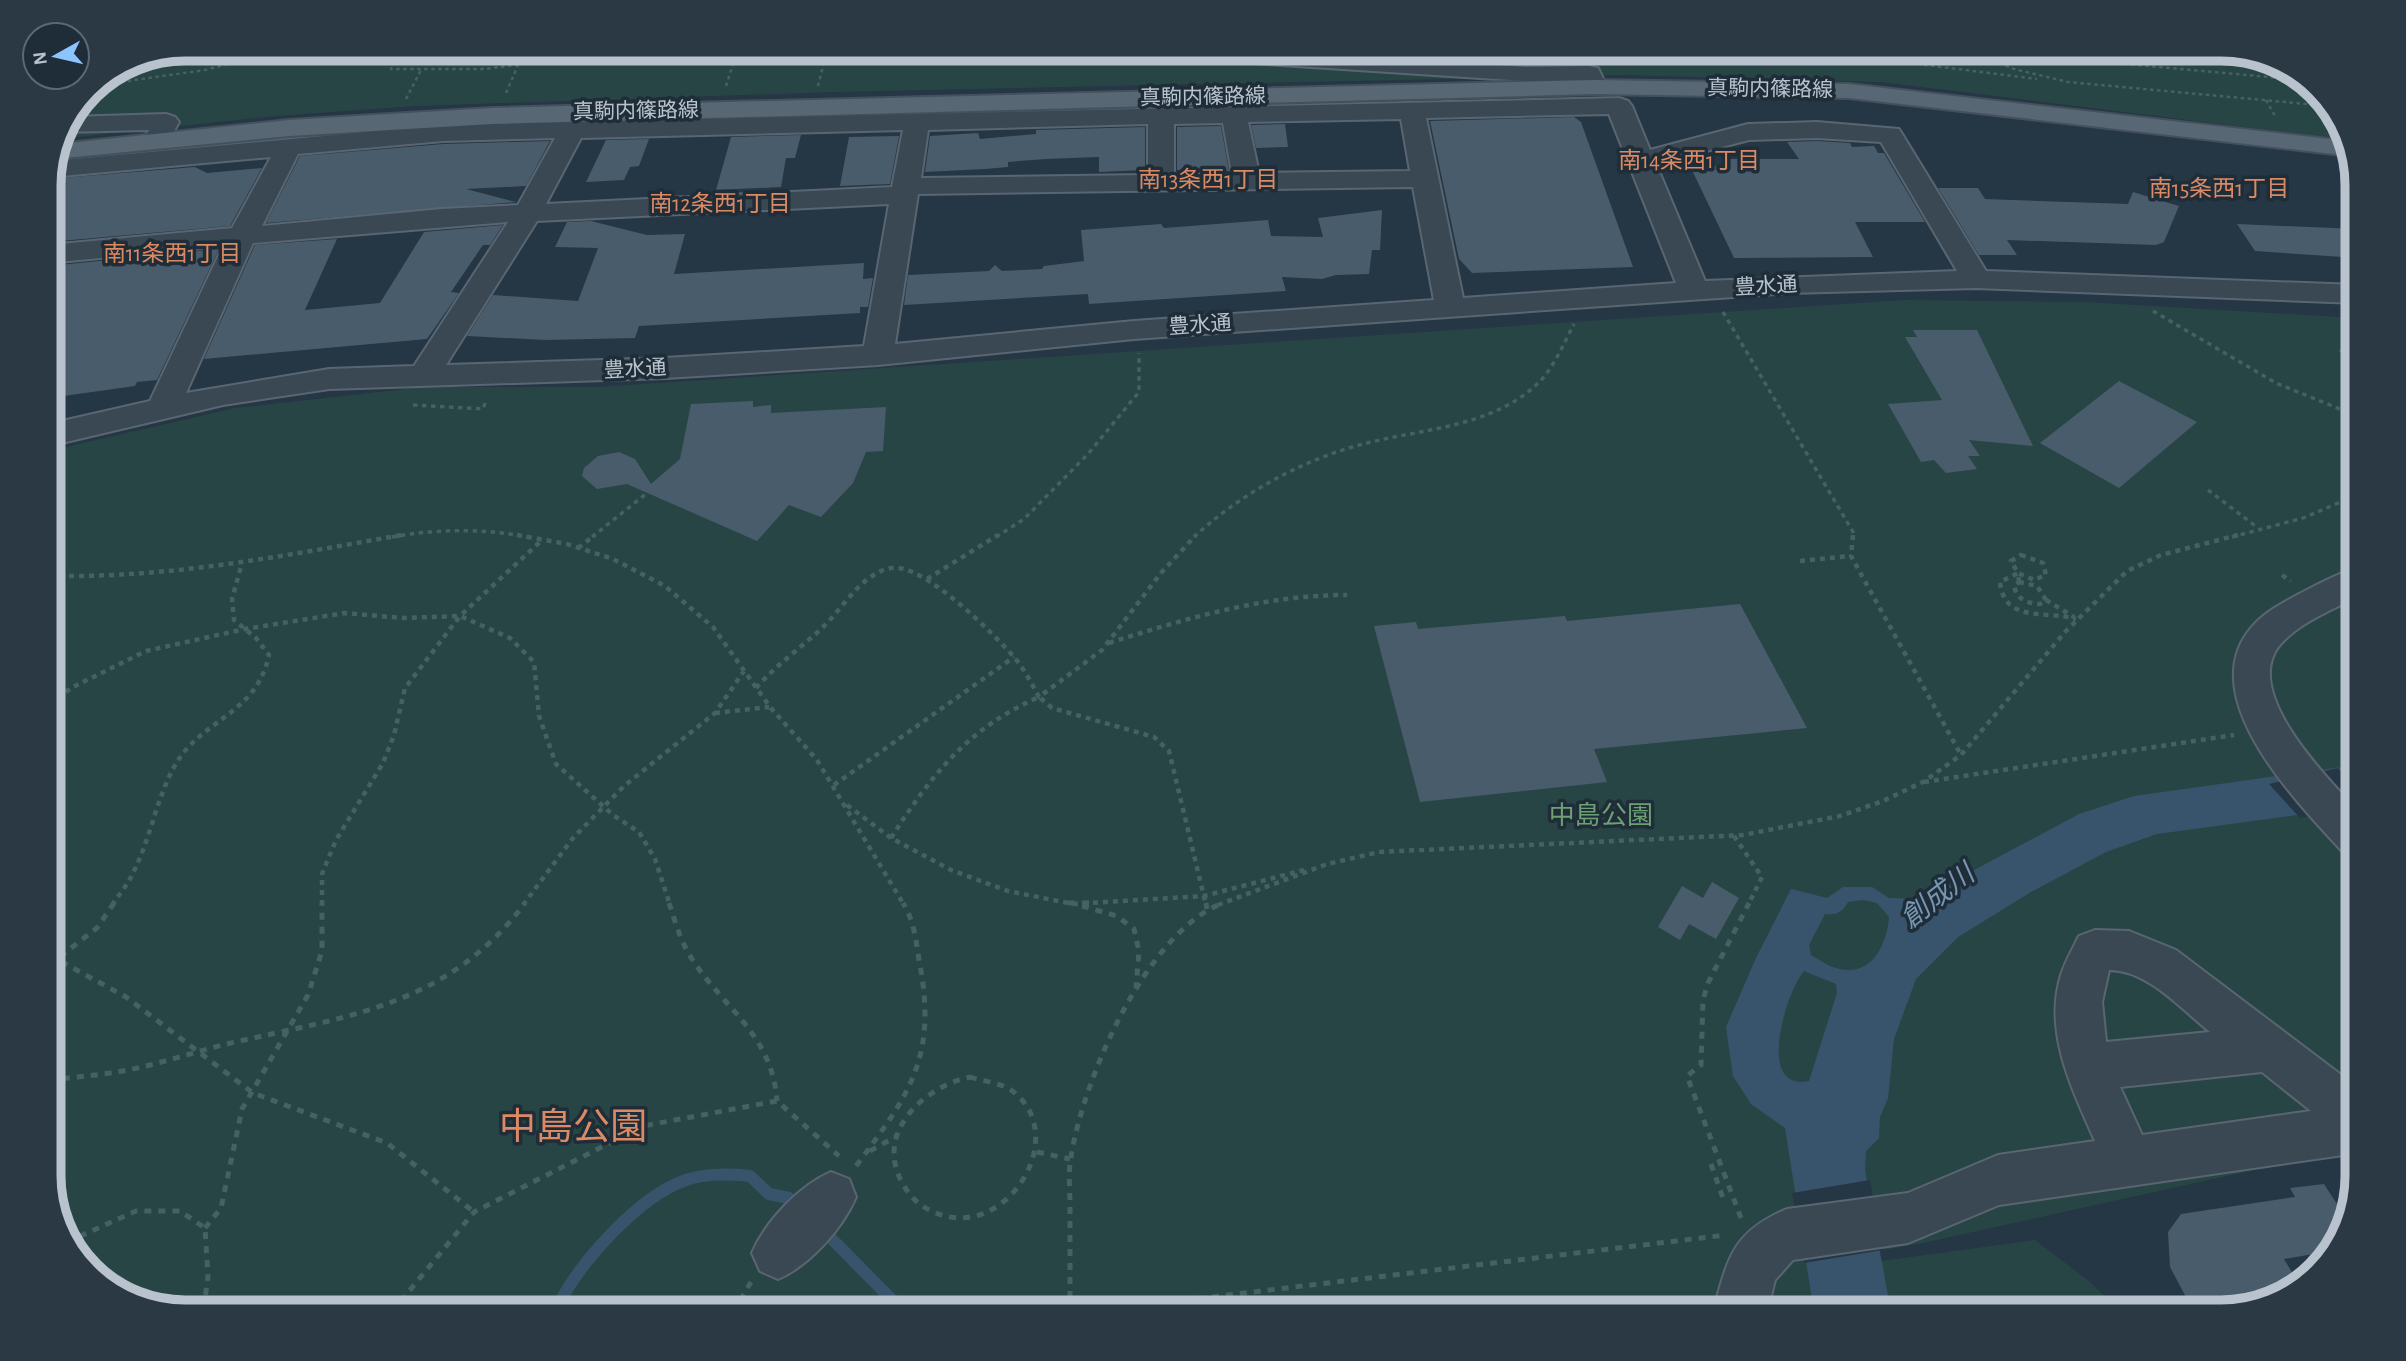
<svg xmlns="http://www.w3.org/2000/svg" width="2406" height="1361" font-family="'Alegreya Sans','Noto Sans JP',sans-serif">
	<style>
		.green { fill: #284545 }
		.water { fill: #38546c; fill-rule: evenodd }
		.pier { fill: #253644 }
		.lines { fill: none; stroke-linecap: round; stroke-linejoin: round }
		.stream { stroke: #38546c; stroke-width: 12 }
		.building { fill: #495c6b }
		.minor-casing { stroke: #596671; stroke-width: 4 }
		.major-casing { stroke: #44515d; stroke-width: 4 }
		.path-far3 { stroke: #466161; stroke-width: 2.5; stroke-dasharray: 3.5 3.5; stroke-linecap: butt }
		.path-far2 { stroke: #466161; stroke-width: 3.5; stroke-dasharray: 4.5 4.5; stroke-linecap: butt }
		.path-far1 { stroke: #466161; stroke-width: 4.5; stroke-dasharray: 5 5; stroke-linecap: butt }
		.path { stroke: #466161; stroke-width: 5; stroke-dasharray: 7 7; stroke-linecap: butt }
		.minor { fill: #3a4854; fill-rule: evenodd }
		.major { fill: #586774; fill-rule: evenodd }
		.labels { text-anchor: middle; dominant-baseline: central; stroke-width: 7; stroke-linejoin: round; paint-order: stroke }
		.far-street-label { font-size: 21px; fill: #b8c3cd; stroke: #1f2d39 }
		.far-neighbourhood-label { font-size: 23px; fill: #dc8a64; stroke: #1f2d39 }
		.park-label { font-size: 26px; fill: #6da073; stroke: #1f2d39 }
		.water-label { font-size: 28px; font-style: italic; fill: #7696b2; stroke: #1f2d39 }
		.near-quarter-label { font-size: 37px; fill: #dc8a64; stroke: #1f2d39 }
		.rim { fill: none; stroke: #b8c3cd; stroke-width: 9 }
	</style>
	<rect width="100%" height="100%" fill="#253644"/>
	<path class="green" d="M185 49H2221L2289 67 2339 117 2344 134 2335 138 1881 82 1625 75 834 92 415 106 276 116 59 139C67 108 104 68 136 59 152 54 169 52 185 49Z
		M1904 300 2086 302 2357 318V1139L2309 1158 1923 1243 1821 1261H1881L2035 1240 2089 1281 2120 1312H185L117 1294 67 1244 49 1184V451L235 408 423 387H598Z"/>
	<path class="water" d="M2357 765V807L2157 834 2106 852 2031 892 1958 937 1916 979 1894 1039 1888 1098 1880 1117 1879 1138 1866 1151 1865 1170 1891 1312H1814L1785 1128 1751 1104 1733 1076 1726 1027 1756 958 1791 889 1827 898 1843 887H1872L1889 898 1920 899 2079 814 2134 796ZM1863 900 1877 903 1889 917C1887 945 1871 979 1836 968 1827 966 1819 959 1811 955L1809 945 1825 914C1836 915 1842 913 1848 902ZM1804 971 1836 984 1837 993 1809 1081C1755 1092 1786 992 1804 971Z
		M121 1276 143 1292 142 1301 117 1294 104 1281Z"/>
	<path class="pier" d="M2338 768 2357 788V806L2300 818 2269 784Z
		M1870 1180 1883 1250 1804 1263 1792 1193Z"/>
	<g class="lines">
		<path class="stream" d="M821 1228 904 1312
			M555 1312C576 1266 637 1197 686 1180 707 1173 728 1174 750 1176L769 1194 789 1198 799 1208"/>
	</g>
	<path class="building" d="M1574 117 1581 122 1633 267 1472 273 1459 259 1430 121Z
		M1285 124 1288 147 1256 148 1251 125Z
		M1221 126 1229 171 1177 170V127Z
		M1145 127V170L1099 172V157L1046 159 1008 162V167L985 169 925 172 930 136 978 133 980 139 1036 134V130Z
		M801 135 795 158H786L781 187 716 190 731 137Z
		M899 136 890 184 840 186 849 137Z
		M649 139 639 166 630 167 624 180 586 182 606 140Z
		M550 141 526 186 466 189 516 202 266 223 300 156 443 144Z
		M1817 141 1850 143 1852 147 1874 146 1878 153H1884L1925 222H1855L1873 257 1734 258 1691 168 1731 165 1728 159H1799L1787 142Z
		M195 167 207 173 262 168 230 226 49 242V179Z
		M1938 188H1978L1985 199 2128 204 2133 192 2179 206 2164 242 2156 245 2007 240 2017 255H1979Z
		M1382 210 1380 250H1372L1369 274 1336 275 1322 279 1282 277 1286 291 1089 304 1088 294 904 305 908 275 989 271 995 265 1002 271 1042 269 1044 266 1084 261 1081 230 1161 224 1164 228 1268 220 1271 236 1323 237 1318 218Z
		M591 221 647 235 685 234 674 274 864 263 863 279 873 278 868 307H860V313L639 326 635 338 546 340 467 336 493 295 578 301 598 248 555 247 567 222Z
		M2237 224 2357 229V258L2255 251Z
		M503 225 490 245H483L451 292 459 293 427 339 204 359 255 245 337 239 305 310 380 303 424 232Z
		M219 249 157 380 137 382 135 386 49 398V266Z
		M1913 330H1977L2033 446 1969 440 1980 456H1968L1977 469 1946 473 1934 460 1921 462 1888 404 1942 400 1905 337H1917Z
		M2119 381 2197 422 2119 488 2040 443Z
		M753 401V407L771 405V413L886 407 883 451 866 452 853 483 821 517 789 505 757 541 627 484 597 489 582 476 584 468 598 456 619 452 635 459 651 484 680 459 691 404Z
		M1740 604 1807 728 1594 749 1607 782 1420 802 1374 626 1416 622 1418 629 1565 616 1567 621Z
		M1712 882 1739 898 1716 939 1689 924 1680 940 1658 927 1682 886 1703 898Z
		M2324 1184 2346 1218 2339 1244 2331 1251 2284 1259 2299 1284 2289 1294 2221 1312H2211L2204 1298 2188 1301 2170 1267 2168 1232 2181 1214 2295 1197 2290 1188Z"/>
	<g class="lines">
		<g class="minor-casing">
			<path id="minor" d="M986 49H1256L1526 67 1589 66 1598 68 1607 87 1604 92H1586L1580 80 1526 81 1176 58 991 62 982 60 979 55Z
				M1619 98 1628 101 1632 106 1650 150 1748 124 1817 122 1899 129 1986 271 2357 285V303L1976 288 1789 293 1134 339 878 365 665 378 329 389 223 405 49 446V424L150 401 223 246 49 263V245L232 228 271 157 51 177 53 161 443 125ZM1609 114 1676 283 1463 298 1426 118ZM1401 119 1410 171 1259 173 1248 122ZM1223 123 1232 174H1174V124ZM1148 124V175L921 178 928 130ZM903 130 892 187 546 204 581 138ZM555 138 518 205 442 209 262 226 298 154 443 141ZM1817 138 1881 142 1957 271 1705 281 1656 164 1749 140ZM1413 187 1434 300 1134 321 895 344 918 194ZM889 204 864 346 665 358 446 365 537 221ZM508 222 414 366 329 369 186 393 253 243Z
				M166 114 175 117 179 122 165 147H147L143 141 149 130 61 132 69 117Z
				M2357 568V597C2332 610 2298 623 2279 646 2242 693 2327 778 2357 810V856L2342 851C2297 802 2193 697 2251 628 2263 613 2282 603 2299 594 2317 585 2336 574 2357 568Z
				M2095 930 2129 931 2176 950 2357 1087V1153L1999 1205 1908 1243 1793 1260 1775 1280 1767 1312H1713C1728 1258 1732 1232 1787 1209L1908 1193 1998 1155 2095 1141C2073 1091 2043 1032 2061 975 2065 962 2073 948 2079 936ZM2109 970C2148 970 2181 1009 2210 1032L2106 1042 2102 1002ZM2262 1072 2311 1111 2142 1135 2120 1087Z
				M831 1172 849 1179 856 1197C843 1228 809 1266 778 1279L760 1271 752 1253C765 1222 800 1185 831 1172Z"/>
		</g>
		<g class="major-casing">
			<path id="major" d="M1595 80 1849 84 2346 141 2351 156 1849 98 1595 94 492 124 289 136 54 159 58 144 289 120 492 108Z"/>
		</g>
		<path class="path-far3" d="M402 49 391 69H485L624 51H654L745 61H800L890 49
			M1799 49 2037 79
			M1967 49 2014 69 2068 82 2328 106
			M2201 49 2233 52
			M1971 50 2302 80
			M1608 59 1637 63
			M779 61 782 49
			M93 86 205 70 285 49
			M726 86 734 61
			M818 86 825 58
			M506 93 518 65
			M406 99 421 70
			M2266 100 2275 116"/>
		<path class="path-far2" d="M2153 311 2276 383 2357 416
			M1723 312 1853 532V537
			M2357 333H2348L2341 351 2357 356
			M413 405 483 409 486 400
			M2208 490 2258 528
			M392 537C436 529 483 528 527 537
			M592 537 647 493
			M996 537 1024 519 1088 454 1139 392V353
			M1194 537C1240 494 1302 460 1363 444 1420 429 1487 428 1534 387 1552 372 1563 345 1574 324
			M2232 537 2303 518 2357 495"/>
		<path class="path-far1" d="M517 535 567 544 613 559 665 586 713 627 770 707 817 760 904 905
			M1853 535 1851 556 1961 755
			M578 548 595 535
			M2021 555 2043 563 2046 575 2034 580 2018 573 2011 561Z
			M1800 561 1851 556
			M2282 575 2291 581
			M49 576C172 578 282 556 402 535
			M927 579 998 535
			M2019 582 2018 573 2000 582C2004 624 2048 610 2076 619
			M2019 582 2037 586 2046 600 2040 604C2027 603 2017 600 2014 586Z
			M2046 600 2074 617
			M2346 621 2357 629
			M1109 643C1188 618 1264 595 1347 595
			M756 688C776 665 801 648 823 627 844 607 861 574 891 568 922 562 993 633 1013 656 1024 668 1031 683 1039 697L1102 650 1161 573 1196 535
			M49 703 73 687 146 651 245 629 345 613 402 618 460 616 510 638 534 662 539 716 556 764 613 815 639 832 655 859 670 905
			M715 713 769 707
			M1924 782 2234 735
			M834 785 1014 657
			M847 805 891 838 951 870 1008 891 1073 904 1204 896 1304 870
			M1734 836 1762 877 1748 905
			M891 838C932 774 968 728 1039 697L1052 708 1154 737 1169 751 1206 905
			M112 905C119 895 128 884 133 873 150 840 156 800 174 767 201 718 256 716 269 655L256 638 234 620 232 599 242 563
			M322 905V874L336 840 383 763 394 735 405 688 460 616 542 540
			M523 905 573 838 624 786 715 713 744 671
			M1218 905 1327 864 1379 852 1743 835 1840 816 1883 801 1923 782 1961 755 2065 632 2127 571 2161 555 2238 535"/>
		<path class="path" d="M669 903C675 921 681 943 692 959 725 1010 772 1034 777 1101
			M1068 903H1089
			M1206 903 1207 909
			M1082 906 1117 916 1134 929 1139 951 1136 987
			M49 955 126 997 253 1093 387 1143 474 1212
			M49 965 97 928 114 903
			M970 1077C982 1081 1001 1083 1011 1090 1073 1134 1007 1242 936 1213 921 1207 912 1199 904 1186 872 1134 923 1087 970 1077Z
			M49 1080C75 1077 102 1075 128 1070 163 1063 197 1051 231 1043 348 1016 448 1006 525 903
			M870 1151 895 1137
			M1037 1152 1070 1159
			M1711 1164 1724 1201
			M856 1166C909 1095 937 1058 920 965 916 943 915 922 903 903
			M1741 1218 1687 1076 1701 1065 1703 1000 1708 983 1749 903
			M205 1228 221 1208 242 1109 308 995 322 951V903
			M67 1242 136 1211H180L205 1228 208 1277 203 1312
			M392 1312 474 1212 643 1126 777 1101 839 1156
			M733 1312 751 1282
			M1070 1312C1070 1276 1070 1241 1070 1205 1070 1189 1068 1172 1071 1157 1083 1080 1146 932 1223 903
			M1087 1312 1726 1235"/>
		<use href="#minor" class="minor"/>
		<use href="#major" class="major"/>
	</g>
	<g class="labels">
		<g class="far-street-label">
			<text transform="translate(1770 89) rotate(1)">真駒内篠路線</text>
			<text transform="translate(1203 97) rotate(-1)">真駒内篠路線</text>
			<text transform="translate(636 111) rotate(-1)">真駒内篠路線</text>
			<text transform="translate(1766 286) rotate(-3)">豊水通</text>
			<text transform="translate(1200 325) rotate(-4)">豊水通</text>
			<text transform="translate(635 369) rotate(-3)">豊水通</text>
		</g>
		<g class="far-neighbourhood-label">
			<text x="1689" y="161">南14条西1丁目</text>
			<text x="1208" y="180">南13条西1丁目</text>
			<text x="2219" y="189">南15条西1丁目</text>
			<text x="720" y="204">南12条西1丁目</text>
			<text x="172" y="254">南11条西1丁目</text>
		</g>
		<g class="park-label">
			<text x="1601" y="816">中島公園</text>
		</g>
		<g class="water-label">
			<text transform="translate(1938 897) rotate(-38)">創成川</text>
		</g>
		<g class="near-quarter-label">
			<text x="573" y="1127">中島公園</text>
		</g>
	</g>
	<path d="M0 0H2406V1361H0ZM185 61H2221A124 124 0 0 1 2345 185V1176A124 124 0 0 1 2221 1300H185A124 124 0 0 1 61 1176V185A124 124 0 0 1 185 61Z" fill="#2b3945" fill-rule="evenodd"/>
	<path class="rim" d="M185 61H2221A124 124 0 0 1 2345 185V1176A124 124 0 0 1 2221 1300H185A124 124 0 0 1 61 1176V185A124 124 0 0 1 185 61Z"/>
	<g transform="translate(56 56) rotate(262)"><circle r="33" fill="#1f2d39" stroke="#5c6974" stroke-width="2"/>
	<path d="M0-5L12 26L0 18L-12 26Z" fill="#8cc5fe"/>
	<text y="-10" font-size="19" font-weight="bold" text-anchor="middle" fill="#b8c3cd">N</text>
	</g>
</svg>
